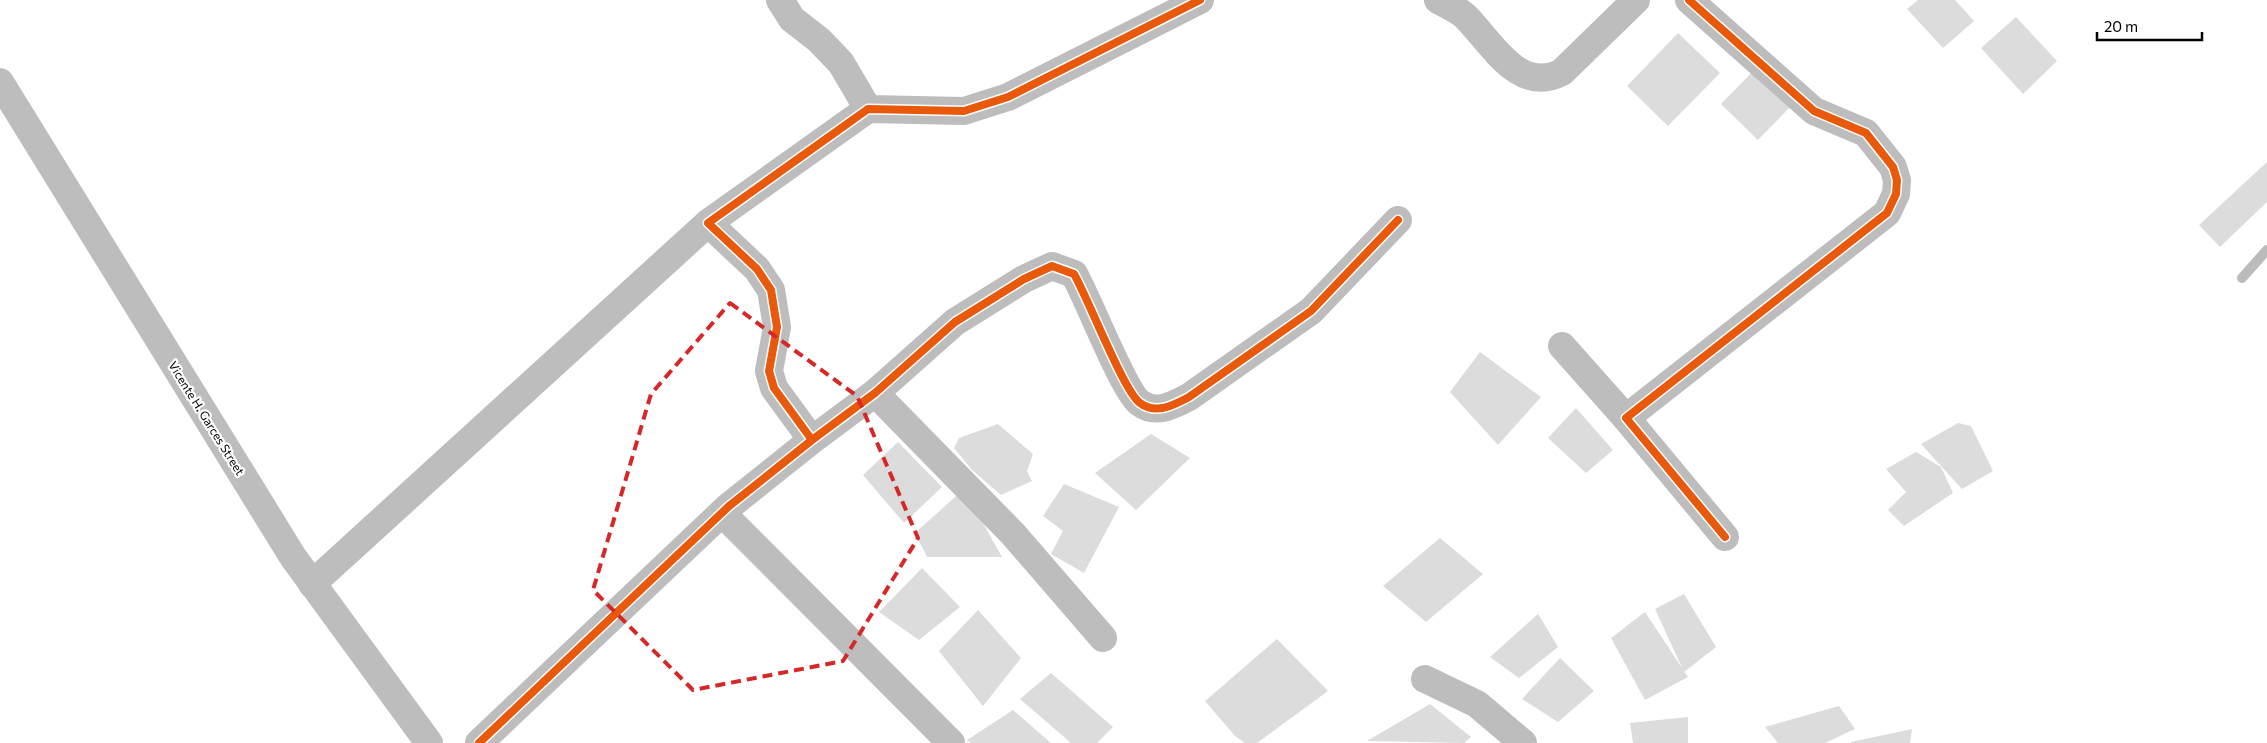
<svg xmlns="http://www.w3.org/2000/svg" width="2267" height="743" font-family="Commissioner,sans-serif">
	<style>
		.lines { fill: none; stroke-linecap: round; stroke-linejoin: round }
		.stream { stroke: #bbb; stroke-width: 10 }
		.building { fill: #dcdcdc }
		.minor { stroke: #bdbdbd; stroke-width: 28 }
		.tertiary { stroke: #bdbdbd; stroke-width: 28 }
		.cycleway-casing { stroke: #fff; stroke-width: 11 }
		.cycleway { stroke: #e8590c; stroke-width: 8 }
		.marked { fill: none; stroke: #d62828; stroke-width: 4; stroke-dasharray: 10 6; stroke-linejoin: round }
		.labels { text-anchor: middle; dominant-baseline: central; stroke-width: 4.5; stroke-linejoin: round; paint-order: stroke }
		.street-label { font-size: 12px; fill: #000; stroke: #fff }
	</style>
	<rect width="100%" height="100%" fill="#fff"/>
	<g class="lines">
		<path class="stream" d="M2242 278 2267 250"/>
	</g>
	<path class="building" d="M1918 0H1955L1974 21 1943 48 1907 9Z
		M2016 17 2057 61 2023 94 1981 48Z
		M1678 33 1720 73 1668 126 1627 86Z
		M1757 67 1795 102 1758 140 1721 104Z
		M2267 162V202L2220 247 2199 225Z
		M1480 352 1541 397 1498 445 1450 392Z
		M1576 408 1613 450 1586 473 1548 438Z
		M1958 423 1971 426 1993 471 1962 489 1921 444Z
		M998 424 1033 454 1027 471 1032 481 1001 495 972 470 954 448 959 438Z
		M1151 434 1190 458 1136 510 1095 473Z
		M898 442 942 487 904 523 863 475Z
		M1916 452 1941 467 1953 493 1904 526 1888 510 1906 492 1886 469Z
		M1064 484 1119 507 1084 573 1051 554 1063 531 1043 516Z
		M964 489 1002 557H927L915 533Z
		M1440 538 1483 574 1426 622 1383 586Z
		M922 568 960 607 919 640 879 612Z
		M1684 594 1716 647 1684 672 1655 609Z
		M978 610 1021 658 983 706 939 651Z
		M1645 612 1688 677 1645 700 1611 638Z
		M1538 614 1558 647 1519 678 1490 657Z
		M1277 639 1328 691 1257 743H1245L1235 736 1205 701Z
		M1560 658 1594 691 1558 722 1522 699Z
		M1051 673 1113 727 1097 743H1071L1020 699Z
		M1430 704 1471 737 1464 743 1367 741Z
		M1839 706 1855 729 1825 743H1778L1765 727Z
		M1013 710 1051 743H971L967 740Z
		M1688 717V743H1633L1630 723Z
		M1912 729 1910 743H1851V742Z"/>
	<g class="lines">
		<path class="minor" d="M780 0 792 19 819 40 841 63 868 109
			M1438 0C1447 5 1457 9 1465 16 1492 43 1519 95 1562 72L1636 0
			M1689 0 1814 111 1866 133 1893 167 1897 180 1896 194 1887 213 1626 418 1725 537
			M1562 346 1626 418
			M875 393 1013 534 1103 638
			M812 440 774 388 769 371 777 327 771 290 757 269 708 223 868 109 964 111 1008 97 1200 0
			M722 513 951 743
			M312 584 708 223
			M1425 679 1477 704 1523 743
			M479 743 728 507 812 440 875 393 955 322 1024 279 1052 266 1074 274C1088 298 1124 392 1140 403 1156 415 1174 405 1189 397L1311 311 1398 220"/>
		<path class="tertiary" d="M0 82 293 557 429 743"/>
		<g class="cycleway-casing">
			<path id="cycleway" d="M1689 0 1814 111 1866 133 1893 167 1897 180 1896 194 1887 213 1626 418 1725 537
				M812 440 774 388 769 371 777 327 771 290 757 269 708 223 868 109 964 111 1008 97 1200 0
				M479 743 728 507 812 440 875 393 955 322 1024 279 1052 266 1074 274C1088 298 1124 392 1140 403 1156 415 1174 405 1189 397L1311 311 1398 220"/>
		</g>
		<use href="#cycleway" class="cycleway"/>
	</g>
	<path class="marked" d="M730 303 857 396 918 538 843 661 693 690 593 590 651 394Z"/>
	<g class="labels">
		<g class="street-label">
			<text transform="translate(207 418) rotate(58)">Vicente H. Garces Street</text>
		</g>
	</g>
	<path d="M2097 32v8h105v-8" fill="none" stroke="#000000" stroke-width="2.5"/>
	<text x="2104" y="32" font-size="15" fill="#000000" stroke="#ffffff" stroke-width="4" paint-order="stroke">20 m</text>
</svg>
